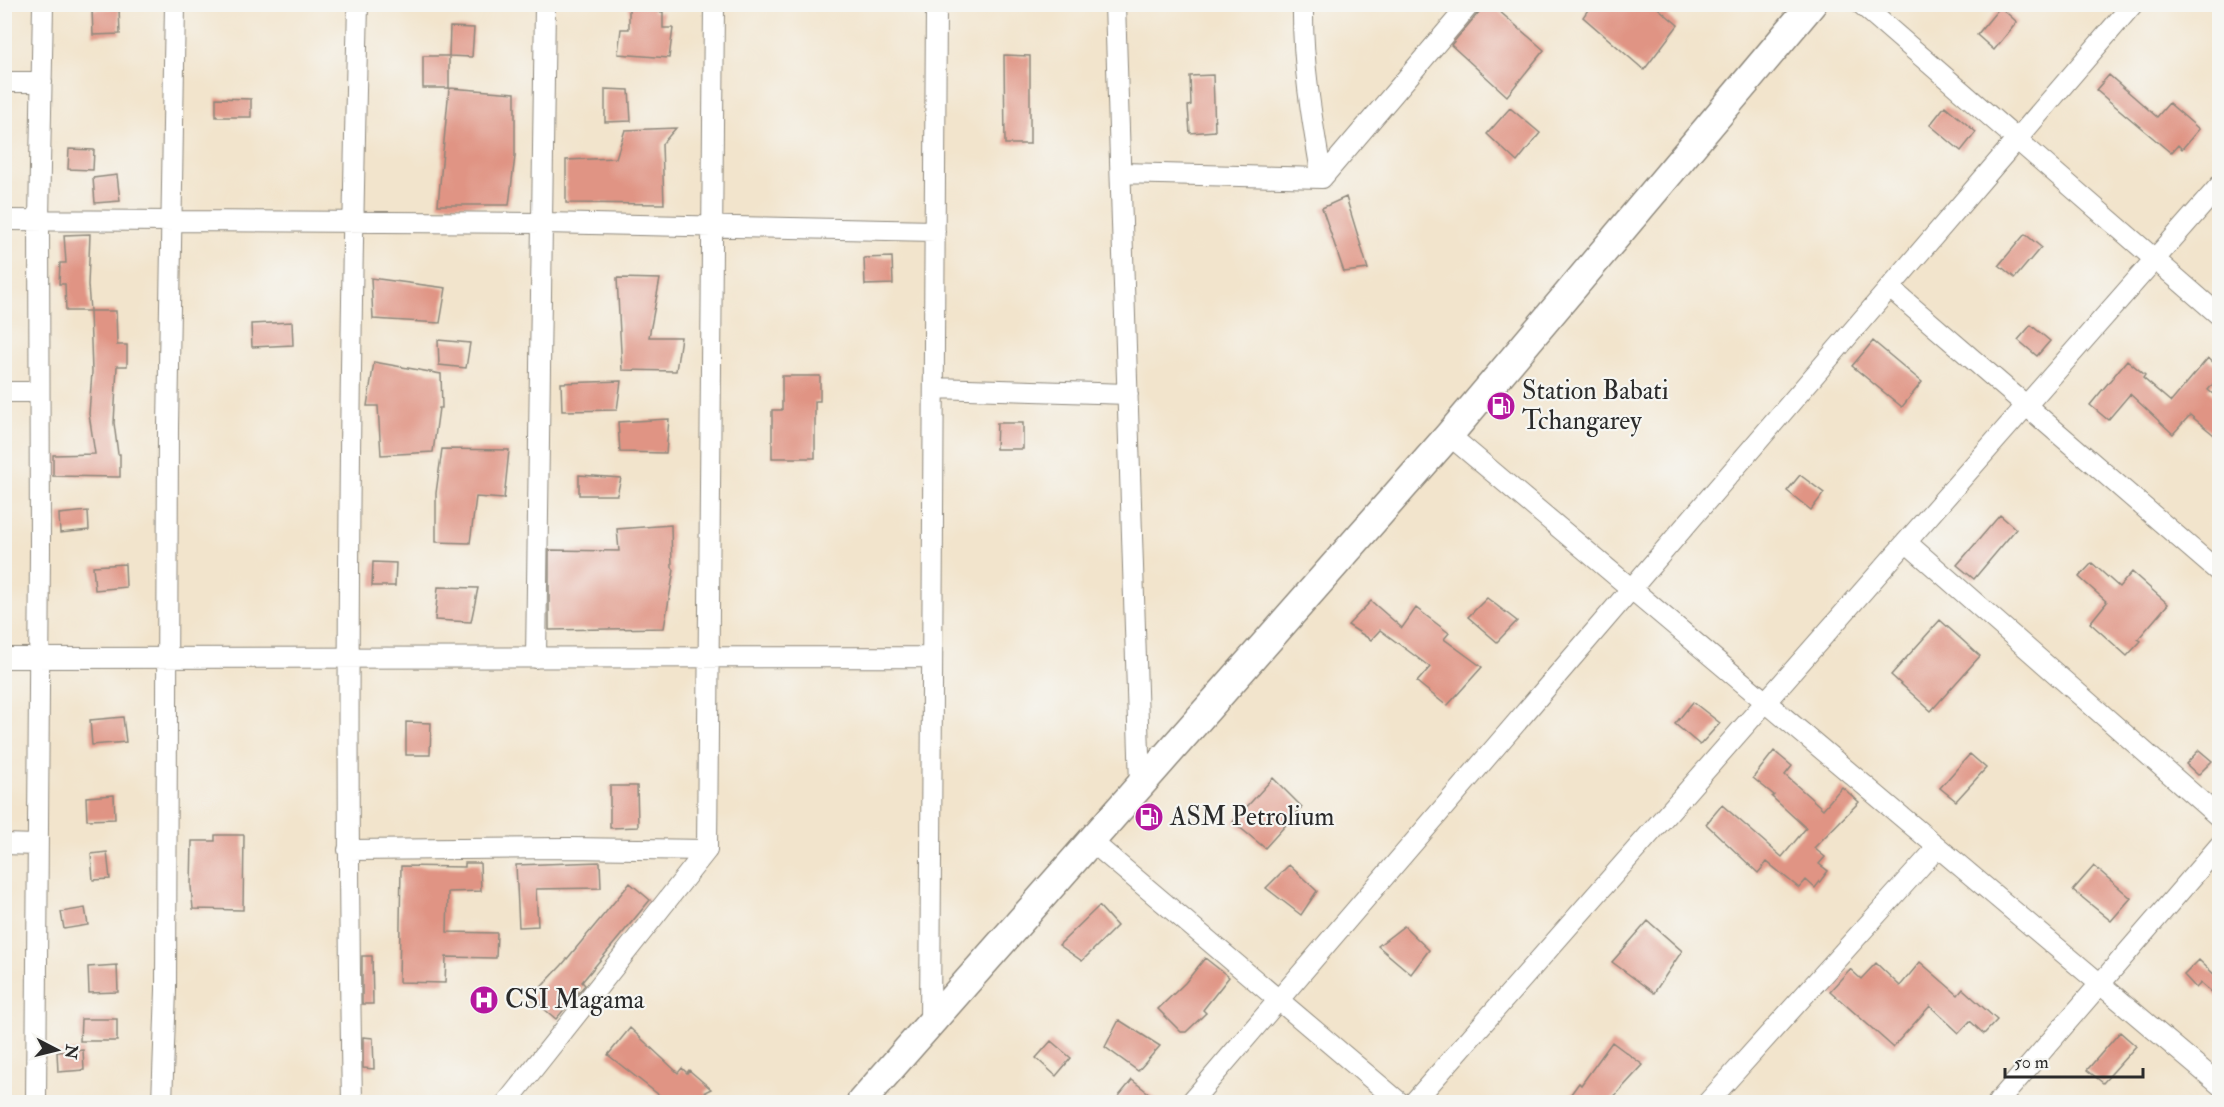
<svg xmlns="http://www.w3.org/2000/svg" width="2224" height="1107" font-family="'IM FELL Double Pica',serif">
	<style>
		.building { fill: #e09484 }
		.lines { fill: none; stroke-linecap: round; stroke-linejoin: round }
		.minor-casing { stroke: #8e887c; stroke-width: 22 }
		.secondary-casing { stroke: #8e887c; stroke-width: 31 }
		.minor { stroke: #fff; stroke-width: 20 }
		.secondary { stroke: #fff; stroke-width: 28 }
		.labels { text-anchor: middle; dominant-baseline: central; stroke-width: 4.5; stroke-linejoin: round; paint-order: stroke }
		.poi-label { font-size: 26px; fill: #2b2b2b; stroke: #f6f6f2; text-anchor: start }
	</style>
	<rect width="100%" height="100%" fill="#f6f6f2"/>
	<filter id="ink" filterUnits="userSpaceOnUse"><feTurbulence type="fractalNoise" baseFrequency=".0167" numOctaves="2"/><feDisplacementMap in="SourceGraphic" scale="12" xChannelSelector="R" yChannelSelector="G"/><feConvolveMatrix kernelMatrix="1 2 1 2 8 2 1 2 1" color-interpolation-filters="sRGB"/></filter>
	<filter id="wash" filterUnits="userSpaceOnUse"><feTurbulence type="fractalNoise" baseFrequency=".008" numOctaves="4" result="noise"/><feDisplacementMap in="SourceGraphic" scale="24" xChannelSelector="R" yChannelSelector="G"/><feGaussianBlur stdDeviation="1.35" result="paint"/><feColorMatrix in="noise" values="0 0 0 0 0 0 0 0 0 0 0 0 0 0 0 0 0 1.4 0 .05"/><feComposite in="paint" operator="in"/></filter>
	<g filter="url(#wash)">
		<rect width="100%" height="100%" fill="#f2e4cc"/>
		<g id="blocks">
			<path class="building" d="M629 4H653V11L663 12V28H673L669 58 618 54 621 29H629Z
				M1482 4H1491L1544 50 1507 96 1451 45 1479 12Z
				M1592 4H1653L1678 25 1644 70 1583 17Z
				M2000 7 2017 22 1994 50 1977 35Z
				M119 8 120 34 93 35 92 9Z
				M450 27 474 28 472 57 449 56Z
				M1004 55 1030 56V144H1005Z
				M423 56H449V88H423Z
				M1213 75 1215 131 1190 133 1188 106 1191 105 1190 76Z
				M2109 75 2157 117 2169 103 2199 129 2182 149 2178 145 2171 153 2096 90Z
				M449 88 515 93V156L509 205H438Z
				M605 89 629 90 631 121 605 122Z
				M216 98 251 99V117H216Z
				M1945 106 1976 132 1961 151 1930 125Z
				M1510 108 1540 133 1517 162 1487 134Z
				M676 128 662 144 664 204 566 203V160L616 158 625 130Z
				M69 149 94 150 93 170 68 169Z
				M117 175 120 201 95 203 93 178Z
				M1346 197 1368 269 1344 272 1322 208Z
				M90 234 88 285 90 311H66L65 284H59L60 263H66L64 235Z
				M2025 234 2041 247 2015 278 1999 265Z
				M892 257 893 284 865 285 864 258Z
				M371 278 446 288 440 323 373 319Z
				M617 278 660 279 649 337H681L676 371 622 370Z
				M90 311H116L117 345H127V366H117L114 423 118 454H120V477L53 476V455L95 454 89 414 92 372Z
				M292 322 293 345 252 347 251 324Z
				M2031 325 2050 341 2037 356 2018 340Z
				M438 340 470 343 466 368 439 365Z
				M1873 341 1922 382 1902 407 1852 366Z
				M2208 358 2220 368V376L2208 390 2220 400V440L2190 415 2173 434 2130 394 2108 420 2090 405 2127 360 2145 375 2143 378 2171 402Z
				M374 362 441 374 442 408H439L433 452 381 455 378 406H367Z
				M782 376H820V401H815V458H772V410H782Z
				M621 381 617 410 562 411 561 383Z
				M669 419 666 453 620 452 618 422Z
				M997 423H1023V449H996Z
				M442 449 509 450 504 499 476 497 470 543 436 542V493Z
				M579 475 621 478 617 495H579Z
				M1800 475 1824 493 1811 510 1787 491Z
				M88 511 89 530 60 533 59 514Z
				M2000 515 2016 529 1974 579 1957 565Z
				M671 525 672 567 674 570 664 628 549 630V550L619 551 617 529Z
				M373 562 396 563 395 586H372Z
				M2092 563 2119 587 2132 572 2168 604 2138 639 2141 641 2127 656 2090 623 2107 602 2079 577Z
				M125 564 126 587 95 590 93 566Z
				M438 587 478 588 471 622 435 620Z
				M1487 598 1517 621 1497 642 1468 617Z
				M1371 601 1402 628 1416 608 1449 633 1444 639 1482 667 1447 706 1417 682 1430 667 1380 630 1371 640 1348 625Z
				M1940 620 1980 656 1931 711 1891 675Z
				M1693 702 1720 723 1700 745 1675 724Z
				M123 717 126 742 92 745 90 720Z
				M406 722 431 723 430 755H406Z
				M2199 750 2212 761 2198 775 2186 764Z
				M1774 751 1792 766 1785 775 1823 809 1842 787 1859 802 1814 848 1825 857 1819 864 1828 871 1815 888 1806 880 1799 888 1767 862 1758 873 1706 824 1722 805 1782 857 1806 828 1772 797 1774 795 1753 778Z
				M1970 754 1986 768 1956 801 1940 788Z
				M1273 778 1302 807 1265 848 1233 822Z
				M610 786H637L638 827 610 828Z
				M114 795 115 819 87 820 86 797Z
				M215 835H244L243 910 193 909 191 886 192 841H215Z
				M107 852 110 879 93 880 91 854Z
				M600 862 601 888 536 889 538 926 519 927 516 865Z
				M465 863H480L481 891 448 892 447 932 497 933 496 958 446 957 445 983 399 982 401 866 465 867Z
				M1289 865 1317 891 1301 915 1266 888Z
				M2094 866 2131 898 2111 921 2073 890Z
				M630 883 650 900 582 982 585 985 556 1019 531 998 562 965Z
				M1099 906 1117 926 1082 961 1059 945Z
				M85 908 88 925 64 929 61 912Z
				M1648 921 1682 951 1654 993 1612 962Z
				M1404 926 1429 950 1411 974 1378 946Z
				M362 956H372L373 1004H362Z
				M1205 958 1229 977 1203 1010 1206 1013 1186 1032H1181L1158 1009 1185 983Z
				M2199 960 2220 980V999L2201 983 2196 988 2184 975Z
				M1920 962 1958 995 1963 989 1997 1020 1984 1034 1970 1021 1959 1033 1930 1006 1893 1047 1830 991 1850 969 1861 979 1876 963 1900 986Z
				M117 965 118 992 89 993 88 967Z
				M81 1019H117V1041H80Z
				M1119 1020 1160 1046 1138 1071 1105 1047Z
				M630 1028 678 1073 682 1068 687 1073 689 1070 711 1089 705 1092 717 1102H668L608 1055Z
				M2120 1032 2136 1046 2103 1083 2087 1070Z
				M363 1037 373 1038 374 1069 363 1068Z
				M1051 1041 1071 1058 1056 1076 1036 1058Z
				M1612 1042 1643 1065 1609 1102H1565L1579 1083 1581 1085Z
				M83 1050 84 1070 58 1072 57 1052Z
				M1132 1080 1160 1102H1114Z"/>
		</g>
	</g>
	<g filter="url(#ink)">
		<use href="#blocks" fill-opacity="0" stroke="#8e887c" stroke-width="1.5"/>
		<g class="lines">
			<g class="minor-casing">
				<path id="minor" d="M1115 4 1140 785
					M1303 4C1302 63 1312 120 1322 178
					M1861 4 2220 316
					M4 82H42
					M1121 173 1322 178 1470 4
					M4 220 543 223 935 231
					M1890 288 2220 573
					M934 388 1128 394
					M4 392H39
					M1449 435 2220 1085
					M1906 542 2220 818
					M4 658 932 657
					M536 658 545 4
					M1091 841 1399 1102
					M4 844 37 845
					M348 850 569 848 707 850
					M930 1026 936 4
					M36 1102 40 549 39 220 43 4
					M162 1102 166 990 168 427 175 4
					M352 1102C345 736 349 371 358 4
					M507 1102 707 850 714 4
					M1191 1102 2133 4
					M1414 1102 2220 185
					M1708 1102 1937 848
					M1998 1102 2220 845"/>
			</g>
			<g class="secondary-casing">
				<path id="secondary" d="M861 1102 1449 435 1812 4"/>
			</g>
			<use href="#minor" class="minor"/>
			<use href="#secondary" class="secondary"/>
		</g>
	</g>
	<defs>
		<g id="fuel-disc" transform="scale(1.5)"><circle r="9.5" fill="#b5179e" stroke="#f6f6f2"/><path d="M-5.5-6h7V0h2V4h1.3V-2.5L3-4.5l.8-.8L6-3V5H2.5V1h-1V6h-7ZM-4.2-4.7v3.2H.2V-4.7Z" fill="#fff"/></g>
		<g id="hospital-disc" transform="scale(1.5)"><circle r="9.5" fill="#b5179e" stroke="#f6f6f2"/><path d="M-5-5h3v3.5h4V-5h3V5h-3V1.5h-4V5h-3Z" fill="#fff"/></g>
	</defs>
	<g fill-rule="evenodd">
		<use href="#fuel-disc" x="1501" y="406"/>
		<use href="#fuel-disc" x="1149" y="817"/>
		<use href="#hospital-disc" x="484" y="1000"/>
	</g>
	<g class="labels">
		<g class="poi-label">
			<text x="1522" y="391">Station Babati<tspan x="1522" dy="30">Tchangarey</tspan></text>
			<text x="1170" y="817">ASM Petrolium</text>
			<text x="505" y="1000">CSI Magama</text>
		</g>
	</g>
	<rect width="2224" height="1107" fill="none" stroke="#f6f6f2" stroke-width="24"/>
	<g transform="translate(57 1050) rotate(97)" stroke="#f6f6f2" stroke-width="4.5" paint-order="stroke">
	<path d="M0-4.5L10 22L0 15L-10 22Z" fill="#2b2b2b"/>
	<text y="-9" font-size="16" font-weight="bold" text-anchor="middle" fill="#2b2b2b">N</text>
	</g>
	<path d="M2005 1068v9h138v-9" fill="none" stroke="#2b2b2b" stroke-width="3"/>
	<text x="2014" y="1068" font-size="18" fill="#2b2b2b" stroke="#f6f6f2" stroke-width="4.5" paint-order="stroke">50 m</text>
</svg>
